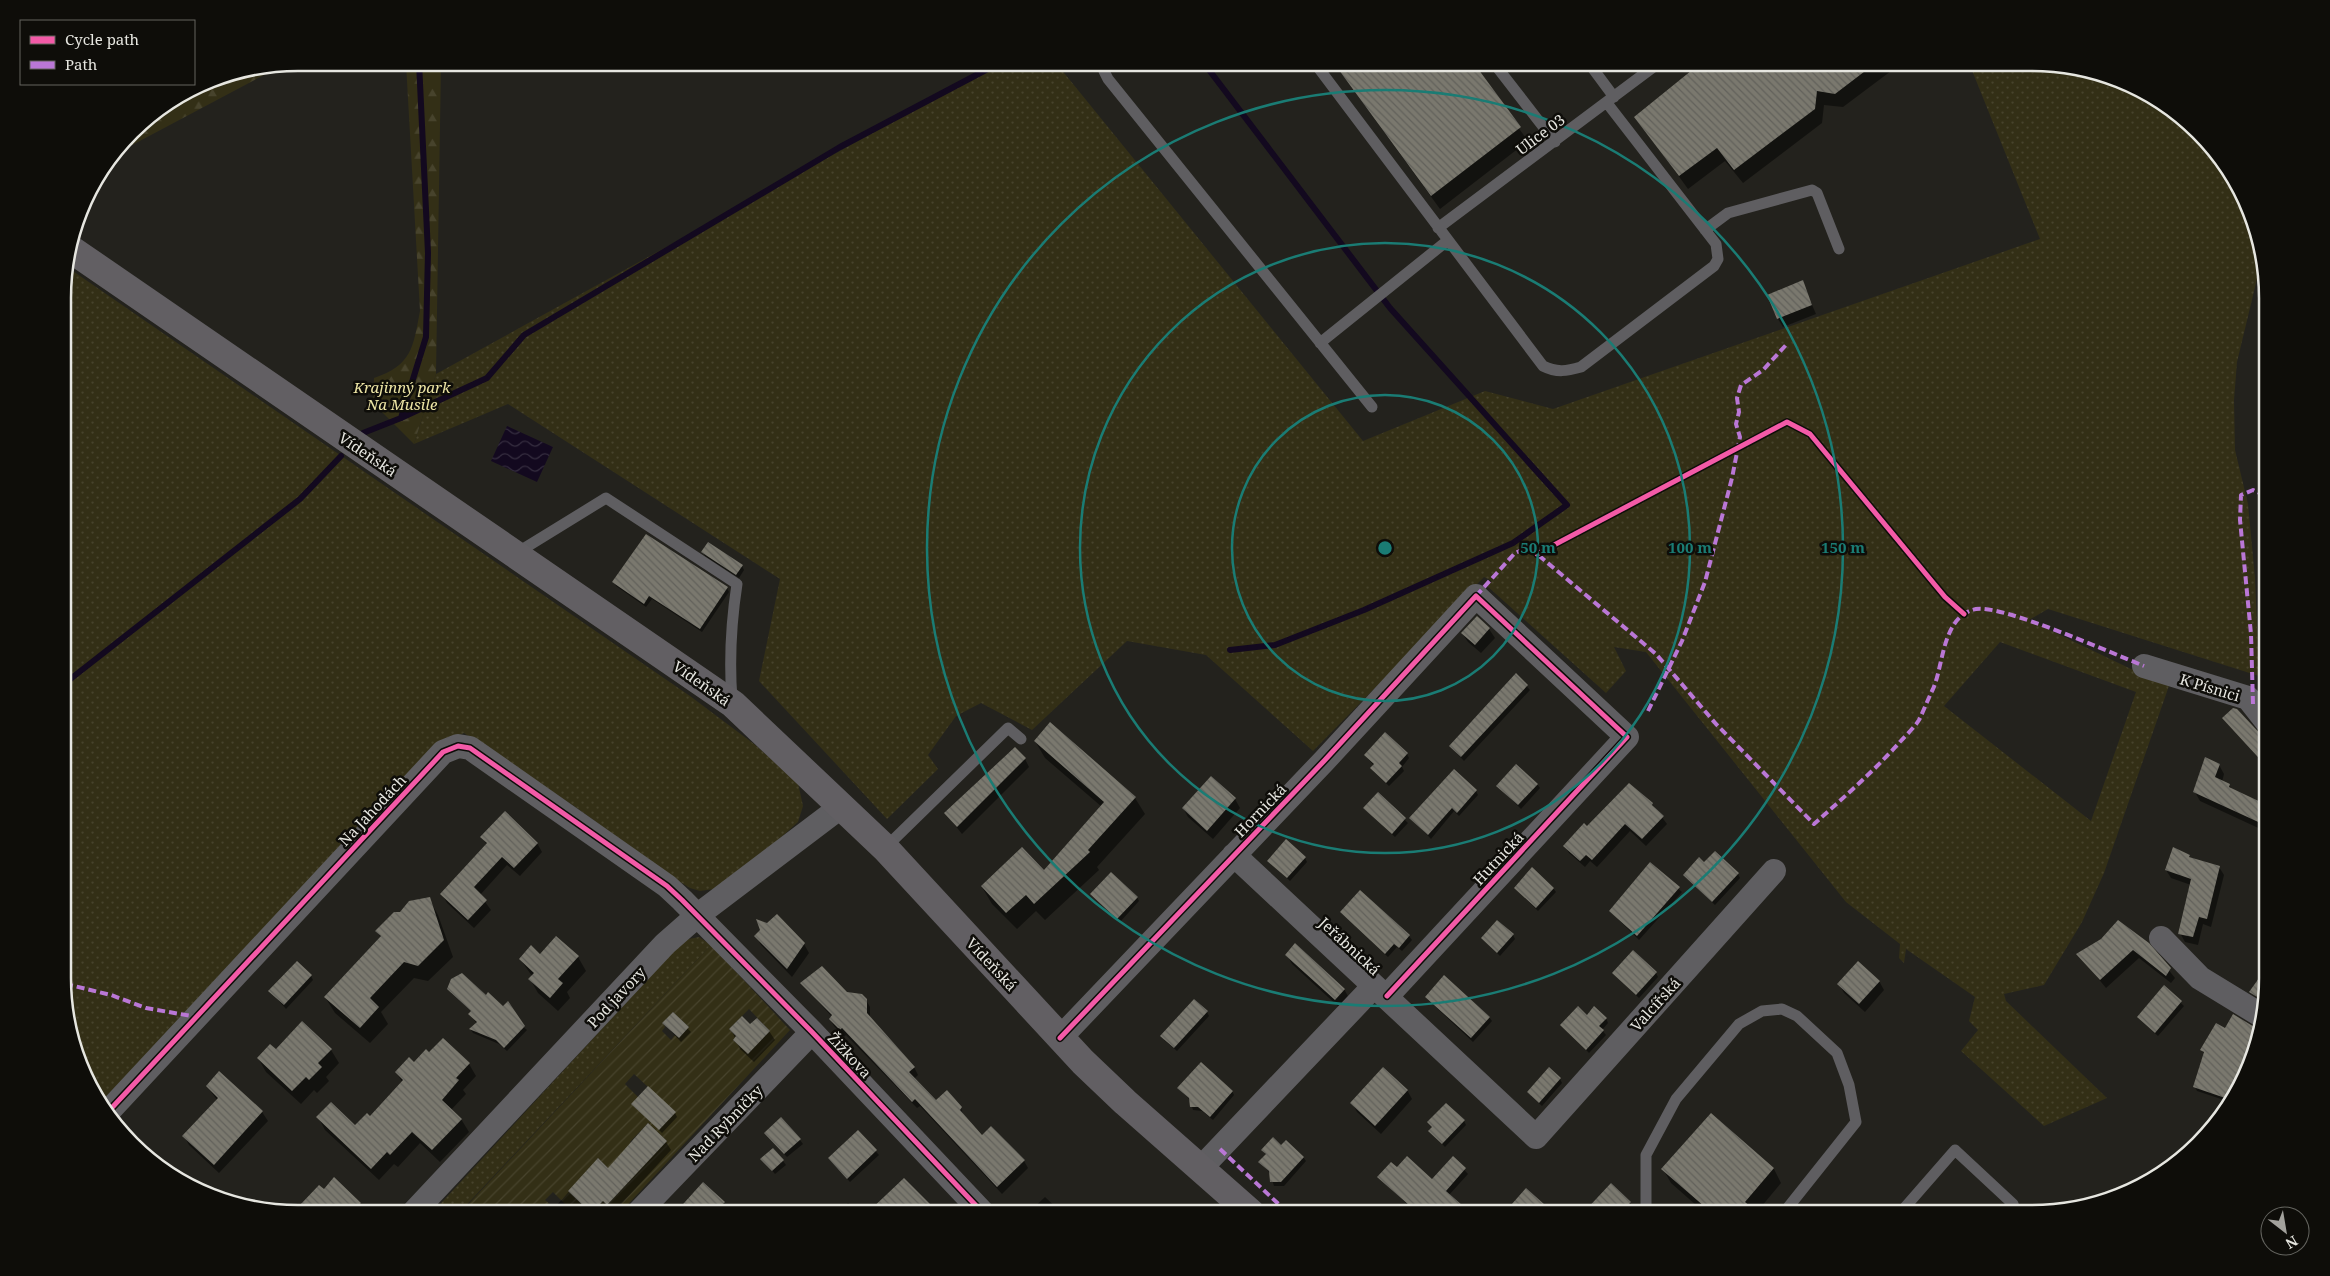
<svg xmlns="http://www.w3.org/2000/svg" width="2330" height="1276" font-family="'Noto Serif',serif">
	<style>
		.grass { fill: url(#grass-dots); fill-rule: evenodd }
		.forest { fill: url(#forest-firs) }
		.garden { fill: url(#garden-furrows); fill-rule: evenodd }
		.water { fill: url(#water-waves) }
		.shadow { fill: #0007 }
		.lines { fill: none; stroke-linecap: round; stroke-linejoin: round }
		.stream { stroke: #13091f; stroke-width: 6 }
		.building { fill: url(#building-back-hatch) }
		.service { stroke: #5f5e61; stroke-width: 11 }
		.minor { stroke: #5f5e61; stroke-width: 24 }
		.secondary { stroke: #625f63; stroke-width: 28 }
		.quiet { stroke: #ba77d6; stroke-width: 4; stroke-dasharray: 8 4; stroke-linecap: butt }
		.cycleway-casing { stroke: #0e0d09; stroke-width: 8 }
		.cycleway { stroke: #f35aa7; stroke-width: 5 }
		.ring { fill: none; stroke: #1a7c74; stroke-width: 2.5 }
		.labels { text-anchor: middle; dominant-baseline: central; stroke-width: 5; stroke-linejoin: round; paint-order: stroke }
		.street-label { font-size: 15px; fill: #e6e6e0; stroke: #0e0d09 }
		.park-label { font-size: 15px; font-style: italic; fill: #ece4a4; stroke: #0e0d09 }
		.rim { fill: none; stroke: #e6e6e0; stroke-width: 2.5 }
		.centre { fill: #1a7c74; stroke: #0e0d09; stroke-width: 2.5 }
		.ring-label { font-size: 15px; text-anchor: middle; font-weight: bold; fill: #1a7c74; stroke: #0e0d09; stroke-width: 5; stroke-linejoin: round; paint-order: stroke }
	</style>
	<defs>
		<pattern id="grass-dots" width="8" height="8" patternUnits="userSpaceOnUse" patternTransform="scale(1.25)"><rect width="8" height="8" fill="#332f16"/><path d="M2 2h.1M6 6h.1" fill="none" stroke="#47432c" stroke-width="1.8" stroke-linecap="round"/></pattern>
		<pattern id="forest-firs" width="22" height="20" patternUnits="userSpaceOnUse" patternTransform="scale(1.25)"><rect width="22" height="20" fill="#332f16"/><path d="M5 1l3.5 6h-7zM16 11l3.5 6h-7z" fill="#47432c"/></pattern>
		<pattern id="garden-furrows" width="10" height="10" patternUnits="userSpaceOnUse" patternTransform="scale(1.25)"><rect width="10" height="10" fill="#332f16"/><path d="M-1 1l2-2M0 10L10 0M9 11l2-2" fill="none" stroke="#47432c"/></pattern>
		<pattern id="water-waves" width="16" height="10" patternUnits="userSpaceOnUse" patternTransform="scale(1.25)"><rect width="16" height="10" fill="#13091f"/><path d="M0 5q4-4 8 0t8 0" fill="none" stroke="#352d3f"/></pattern>
		<pattern id="building-back-hatch" width="6" height="6" patternUnits="userSpaceOnUse" patternTransform="scale(1.25)"><rect width="6" height="6" fill="#7a786e"/><path d="M-1 5l2 2M0 0l6 6M5-1l2 2" fill="none" stroke="#62615b"/></pattern>
	</defs>
	<rect width="100%" height="100%" fill="#23221d"/>
	<path class="grass" d="M1010 63H1056L1363 441 1485 391 1553 409 2040 239 1969 63H2032L2136 87 2188 121 2228 167 2262 258 2237 362 2234 400 2235 450 2248 504 2255 578 2259 676 2048 609 2029 620 2131 669 2171 680 2104 873 2082 922 2044 985 2004 994 2006 1001 2107 1098 2044 1126 1961 1051 1978 1030 1969 1021 1975 997 1906 949 1904 963 1899 958 1900 944 1846 902 1646 652 1614 647 1626 671 1606 693 1486 585 1492 581 1484 577 1313 751 1206 655 1127 641 1032 730 981 703 956 716 928 755 938 769 887 819 759 681 780 579 508 404 414 444 436 374 985 71ZM2000 642 2136 692 2091 821 1944 706Z
		M67 267 690 696 754 744 798 783 803 806 798 822 758 858 714 889 700 891 690 888 674 878 574 806 464 733 442 743 100 1103 80 1068 65 1009 63 282Z
		M699 937 711 945 459 1213H432L684 940Z"/>
	<path class="forest" d="M406 63H441L436 374 414 444 373 403 374 378C412 365 413 348 420 311Z
		M281 66 119 152 142 121 208 80Z"/>
	<path class="garden" d="M711 945 790 1030 620 1213H460ZM749 1009 770 1031 748 1054 733 1040 736 1036 729 1029ZM673 1012 689 1027 679 1038 675 1035 671 1040 662 1031 665 1027 663 1023ZM634 1074 675 1112 638 1097 625 1084ZM648 1123 667 1141 649 1160 630 1142ZM598 1158 608 1168 632 1178 607 1205 603 1201 591 1213 572 1195 584 1183ZM553 1192 567 1206 560 1213 545 1200Z"/>
	<path class="water" d="M507 426 553 447 537 482 491 461Z"/>
	<path class="shadow" d="M1333 62H1471L1528 141 1440 209Z
		M1706 62H1903L1843 107 1824 105 1822 123 1743 183 1725 161 1688 189 1636 117Z
		M1802 282 1816 314 1783 327 1778 319Z
		M703 552 742 566 744 570 739 578 705 556Z
		M614 582 727 588 729 592 702 632 652 599 646 607 616 586Z
		M1477 617 1489 629 1495 638 1481 653 1468 642 1462 633Z
		M1516 675 1530 690 1464 761 1450 746Z
		M2223 718 2267 737V767L2226 722Z
		M1035 741 1135 798 1145 814 1097 867 1099 870 1045 920 1036 911 1017 929 992 904 982 887 1044 872 1102 807 1045 758Z
		M1407 754 1409 758 1402 767 1404 771 1389 786 1374 772 1372 768 1374 766 1365 755Z
		M1025 759 1029 767 962 834 946 814Z
		M2219 765 2224 774 2222 782 2229 785 2232 789 2267 806V832L2200 801 2195 792Z
		M1537 784 1540 788 1521 809 1498 786Z
		M1476 791 1478 795 1459 816 1454 811 1431 839 1411 818Z
		M1378 794 1408 823 1395 837 1364 808Z
		M1235 799 1240 808 1213 839 1188 817 1183 808Z
		M1652 804 1667 824 1646 846 1630 831 1597 867 1590 861 1585 867 1569 853 1565 846 1587 828Z
		M482 837 537 843 542 852 520 876 507 865 480 895 491 910 474 928 447 903 442 894 487 845Z
		M2189 856 2191 859 2219 867 2224 875 2211 927 2203 924 2198 945 2185 942 2180 933 2191 885 2171 878 2166 870Z
		M1305 858 1307 862 1290 881 1269 861Z
		M1650 864 1682 892 1639 940 1610 911Z
		M1704 864 1738 874 1740 878 1715 905 1684 875Z
		M1515 888H1553L1556 892 1538 911Z
		M1091 894 1137 897 1139 901 1120 922Z
		M429 899 438 915 453 957 428 981 414 978 381 1012 388 1024 370 1043 335 1013 325 997 381 938 377 931 401 913Z
		M1341 913 1409 936 1412 940 1402 951 1397 947 1388 957Z
		M1513 935 1515 939 1500 956 1482 938Z
		M756 936 804 944 809 953 792 977 761 945Z
		M2102 940 2148 944 2175 978 2171 983 2139 958 2106 988 2078 954Z
		M1287 955 1344 989 1349 998 1340 1008 1292 964Z
		M540 956 578 957 586 971 567 992 570 998 558 1011 538 993 530 979 532 976 520 959Z
		M2267 969V978L2262 1002 2251 992Z
		M1656 973 1658 977 1639 998 1614 974Z
		M311 976 313 980 286 1009 270 991Z
		M1879 981 1884 990 1865 1012 1844 993 1839 984Z
		M802 983 866 1000 870 1007V1018L914 1067 918 1075 914 1079 936 1102 961 1108 964 1117 982 1137 1024 1161 1028 1168 1002 1194 920 1106 917 1108 846 1035 844 1037 834 1026 830 1019 832 1017Z
		M2164 987 2184 1006 2158 1036 2138 1018Z
		M451 993 486 997 527 1030 507 1051 499 1044 473 1033 471 1030 477 1024 470 1014 472 1012Z
		M1426 998 1489 1017 1492 1021 1473 1042Z
		M1207 1012 1209 1016 1177 1051 1164 1040Z
		M673 1014 691 1032 681 1042 664 1024Z
		M1587 1016 1606 1018 1608 1023 1602 1030 1606 1035 1589 1053 1562 1025Z
		M750 1026 769 1031 775 1040 754 1062 740 1049 731 1029Z
		M2256 1029 2243 1082 2230 1102 2197 1091 2195 1087 2204 1054 2202 1050 2225 1030Z
		M276 1050H331L339 1063 326 1077 329 1081 317 1093 314 1090 301 1104 266 1072 258 1058Z
		M414 1064H469L476 1076 463 1090 466 1094 451 1110 461 1119 469 1132 440 1162 420 1143 398 1167 394 1164 379 1180 325 1130 318 1117 355 1127 370 1118 403 1083 396 1072Z
		M219 1073 262 1112 268 1121 219 1173 189 1145 184 1136 217 1100 207 1086Z
		M1560 1079 1562 1083 1542 1106 1531 1096Z
		M1179 1088 1232 1091 1234 1095 1213 1120 1202 1111 1193 1110 1190 1100Z
		M1407 1090 1412 1099 1381 1134 1357 1112 1352 1103Z
		M633 1104 675 1113 677 1117 662 1133Z
		M1711 1115 1774 1169 1781 1183 1756 1213H1705L1671 1183 1663 1169Z
		M1464 1121 1466 1125 1445 1147 1430 1131 1433 1128 1429 1123Z
		M857 1131 879 1155 850 1182 829 1159Z
		M768 1137 800 1140 803 1144 787 1157Z
		M666 1142 671 1150 613 1213 608 1209 604 1213H558L555 1207 598 1160 608 1170Z
		M1281 1147 1303 1157 1306 1161 1284 1186H1274L1270 1173 1260 1162 1266 1155 1263 1150Z
		M1453 1158 1468 1174 1449 1195 1469 1213H1416L1379 1177 1397 1169 1432 1181Z
		M762 1159 783 1161 786 1165 775 1174Z
		M904 1179 929 1205 932 1209 927 1213H881L878 1210Z
		M1611 1185 1630 1202 1636 1213H1585Z
		M324 1191 360 1203 366 1212 303 1213 305 1211 302 1205Z
		M1045 1197 1062 1213H1028Z
		M724 1203 726 1207 720 1213H681L679 1210Z
		M848 1203 859 1213H838Z"/>
	<g class="lines">
		<path class="stream" d="M1203 62 1390 308 1567 505 1513 543 1364 610 1275 645 1230 650
			M401 418 426 337 428 253 419 62
			M363 433 401 418 487 378 524 335 840 147 1001 62
			M64 684 300 499 341 456"/>
	</g>
	<path class="building" d="M1333 62H1473L1521 127 1431 196Z
		M1702 62H1877L1835 94 1817 91 1815 109 1734 170 1717 148 1679 176 1634 117Z
		M1803 280 1812 305 1777 319 1767 295Z
		M646 534 728 587 700 629 649 596 644 604 612 582Z
		M708 542 743 565 736 575 701 552Z
		M1477 616 1490 628 1475 645 1461 633Z
		M1516 673 1528 685 1461 757 1449 746Z
		M2233 708 2237 709 2267 741V767L2222 718Z
		M1050 722 1136 797 1088 850 1090 852 1034 904 1026 895 1006 913 981 886 1022 847 1044 870 1104 802 1034 741Z
		M1385 732 1408 753 1399 763 1402 766 1386 783 1370 768 1374 764 1364 755Z
		M1015 747 1026 758 957 827 944 813Z
		M2205 757 2220 764 2215 777 2230 784 2229 787 2267 805V826L2193 792Z
		M1516 764 1538 784 1518 805 1496 786Z
		M1454 769 1477 790 1457 813 1452 808 1428 835 1409 818Z
		M1211 776 1236 798 1207 831 1182 808Z
		M1629 783 1653 803 1652 805 1664 816 1642 839 1625 824 1592 860 1586 855 1580 861 1563 846 1584 823 1587 826Z
		M1378 792 1406 818 1392 834 1363 808Z
		M505 811 538 843 514 868 502 857 474 887 487 900 468 920 440 894 487 843 480 837Z
		M1286 839 1306 857 1287 878 1267 861Z
		M2173 847 2190 855 2189 857 2220 866 2207 919 2199 917 2193 937 2178 934 2191 879 2165 870Z
		M1715 851 1739 873 1712 902 1683 875 1699 857 1704 862Z
		M1650 862 1680 887 1637 936 1609 911Z
		M1532 867 1554 888 1536 908 1514 888Z
		M1111 872 1138 897 1117 919 1090 894Z
		M1360 890 1410 935 1399 948 1394 944 1385 954 1340 912Z
		M430 897 444 940 418 966 404 962 370 998 379 1007 360 1028 324 997 381 936 375 931 394 912H400L409 901Z
		M777 914 805 943 787 969 754 936 760 930 756 919 767 923Z
		M1497 920 1514 934 1497 953 1481 938Z
		M2118 920 2149 943 2171 968 2166 976 2133 950 2100 980 2076 954 2101 939Z
		M556 936 579 956 558 979 563 983 550 998 528 979 534 973 519 959 531 945 540 954Z
		M1295 943 1345 989 1335 1000 1285 955Z
		M1633 950 1657 972 1636 995 1612 973Z
		M297 961 312 975 284 1005 268 991Z
		M1858 961 1880 981 1859 1004 1837 984Z
		M822 966 847 992 862 994 867 999V1013L915 1067 909 1072 936 1100 947 1090 962 1107 960 1110 982 1135 991 1126 1025 1160 997 1187 915 1099 912 1102 842 1028 840 1030 829 1019 832 1015 800 983Z
		M2267 967 2268 978 2262 1000 2249 992Z
		M462 973 486 995 488 992 503 1006 508 1001 525 1026 504 1048 496 1040 469 1029 477 1022 468 1014 471 1011 447 989 451 979Z
		M1444 975 1490 1017 1471 1038 1425 997Z
		M2164 985 2182 1001 2155 1033 2137 1017Z
		M1194 999 1208 1011 1174 1048 1160 1036Z
		M1578 1006 1587 1015 1594 1006 1607 1018 1599 1026 1604 1030 1586 1050 1560 1025Z
		M673 1012 689 1027 679 1038 662 1023Z
		M2233 1014 2256 1028 2247 1064 2234 1086 2239 1088 2231 1100 2193 1087 2204 1052 2200 1050 2216 1023 2225 1028Z
		M742 1016 750 1024 757 1018 770 1031 748 1054 733 1040 736 1036 729 1029Z
		M302 1021 332 1049 318 1063 322 1067 309 1080 306 1077 292 1091 257 1058 270 1044 276 1049Z
		M443 1038 470 1063 456 1078 459 1080 442 1100 462 1119 432 1150 412 1132 390 1155 387 1152 371 1169 316 1117 331 1102 355 1125 367 1113 370 1116 403 1080 395 1072 409 1057 414 1062 426 1049 429 1052Z
		M1201 1062 1233 1091 1210 1117 1198 1107H1190L1189 1098 1177 1088Z
		M1383 1067 1408 1090 1375 1126 1350 1103Z
		M1549 1067 1561 1078 1539 1103 1527 1092Z
		M219 1071 263 1111 214 1165 182 1136 218 1098 206 1086Z
		M648 1086 676 1112 659 1130 631 1104Z
		M1446 1103 1465 1120 1442 1144 1428 1131 1432 1127 1427 1122Z
		M1711 1113 1774 1168 1745 1202 1758 1213H1712L1661 1169Z
		M781 1117 801 1139 784 1154 764 1133Z
		M648 1123 667 1141 607 1205 603 1201 591 1213 568 1191 598 1158 608 1168Z
		M858 1130 877 1150 847 1179 828 1158Z
		M1273 1137 1281 1145 1286 1140 1304 1157 1281 1182H1270L1269 1171 1258 1162 1266 1154 1261 1150Z
		M773 1148 784 1160 772 1171 760 1159Z
		M1407 1156 1432 1179 1453 1156 1466 1168 1446 1191 1471 1213H1418L1377 1177 1391 1162 1397 1167Z
		M334 1177 361 1203 351 1213 309 1214 300 1205 319 1185 324 1189Z
		M904 1178 930 1204 921 1213H867Z
		M703 1182 725 1202 714 1213H675Z
		M1611 1183 1631 1202 1620 1213H1583Z
		M1526 1188 1554 1213H1504Z"/>
	<g class="lines">
		<path class="service" d="M1107 62 1104 71 1108 79 1372 407
			M1314 62 1543 366C1557 373 1567 371 1581 367L1714 266 1718 259 1716 244 1607 103
			M1493 62 1555 142
			M1588 62 1614 97
			M1438 228 1660 62
			M1705 230 1728 213 1812 190 1817 193 1839 249
			M1320 343 1447 241
			M515 554 606 498 737 584C731 623 729 660 732 700
			M885 848 1008 728 1021 739
			M1646 1213V1155L1676 1099 1739 1024 1762 1011 1782 1009 1797 1016 1837 1053 1849 1085 1856 1122 1786 1210 1789 1213
			M1900 1213 1955 1150 2013 1204 2016 1213"/>
		<path class="minor" d="M2144 666 2248 698 2267 722
			M1234 855 1536 1137 1774 871
			M2161 938 2200 978 2259 1014
			M1060 1038 1324 761 1476 596 1627 737 1387 996
			M107 1113 443 752 458 746 470 748 667 886 682 900 812 1032 983 1213
			M1200 1169 1374 986
			M413 1213 665 944 698 915 842 806
			M638 1213 812 1032"/>
		<path class="secondary" d="M72 250 733 704 885 848 1083 1062 1125 1102 1251 1213"/>
		<path class="quiet" d="M1476 596 1515 553 1524 549 1537 554 1656 654 1716 724 1814 824C1843 798 1873 772 1899 743 1905 736 1914 728 1919 720 1924 710 1928 699 1933 689 1944 664 1942 616 1976 609 2001 604 2114 654 2144 666
			M2253 704 2251 634 2240 520 2241 495 2253 490 2266 496
			M1648 711 1682 641 1705 582 1732 478 1740 437 1736 424 1739 412 1737 398 1741 385 1763 370 1786 345
			M65 986 70 985 111 995 146 1008 197 1017
			M1220 1149 1288 1213"/>
		<g class="cycleway-casing">
			<path id="cycleway" d="M1537 554 1787 422 1810 434 1945 597 1964 614
				M1060 1038 1324 761 1476 596 1627 737 1387 996
				M107 1113 443 752 458 746 470 748 667 886 682 900 812 1032 983 1213"/>
		</g>
		<use href="#cycleway" class="cycleway"/>
	</g>
	<g class="ring">
		<circle cx="1385" cy="548" r="153"/>
		<circle cx="1385" cy="548" r="305"/>
		<circle cx="1385" cy="548" r="458"/>
	</g>
	<g class="labels">
		<g class="street-label">
			<text transform="translate(1540 134) rotate(-37)">Ulice 03</text>
			<text transform="translate(368 454) rotate(34)">Vídeňská</text>
			<text transform="translate(702 683) rotate(35)">Vídeňská</text>
			<text transform="translate(2210 687) rotate(17)">K Písnici</text>
			<text transform="translate(372 810) rotate(-47)">Na Jahodách</text>
			<text transform="translate(1260 810) rotate(-46)">Hornická</text>
			<text transform="translate(1498 858) rotate(-47)">Hutnická</text>
			<text transform="translate(1350 946) rotate(43)">Jeřábnická</text>
			<text transform="translate(992 964) rotate(47)">Vídeňská</text>
			<text transform="translate(616 997) rotate(-47)">Pod javory</text>
			<text transform="translate(1655 1004) rotate(-48)">Valcířská</text>
			<text transform="translate(850 1055) rotate(47)">Žižkova</text>
			<text transform="translate(725 1123) rotate(-46)">Nad Rybníčky</text>
		</g>
		<g class="park-label">
			<text x="402" y="387">Krajinný park<tspan x="402" dy="17">Na Musile</tspan></text>
		</g>
	</g>
	<path d="M0 0H2330V1276H0ZM298 71H2032A227 227 0 0 1 2259 298V978A227 227 0 0 1 2032 1205H298A227 227 0 0 1 71 978V298A227 227 0 0 1 298 71Z" fill="#0e0d09" fill-rule="evenodd"/>
	<path class="rim" d="M298 71H2032A227 227 0 0 1 2259 298V978A227 227 0 0 1 2032 1205H298A227 227 0 0 1 71 978V298A227 227 0 0 1 298 71Z"/>
	<circle cx="1385" cy="548" r="8" class="centre"/>
	<g class="ring-label">
		<text x="1538" y="553">50 m</text>
		<text x="1690" y="553">100 m</text>
		<text x="1843" y="553">150 m</text>
	</g>
	<rect x="20" y="20" width="175" height="65" fill="#0e0d09" stroke="#64645f"/>
	<rect x="30" y="36" width="25" height="8" fill="#f35aa7" stroke="#64645f"/>
	<text x="65" y="45" font-size="15" fill="#e6e6e0">Cycle path</text>
	<rect x="30" y="61" width="25" height="8" fill="#ba77d6" stroke="#64645f"/>
	<text x="65" y="70" font-size="15" fill="#e6e6e0">Path</text>
	<g transform="translate(2285 1231) rotate(149)"><circle r="24" fill="#0e0d09" stroke="#64645f"/>
	<path d="M0-4L9 19L0 12L-9 19Z" fill="#a2a19c"/>
	<text y="-8" font-size="14" font-weight="bold" text-anchor="middle" fill="#e6e6e0">N</text>
	</g>
</svg>
